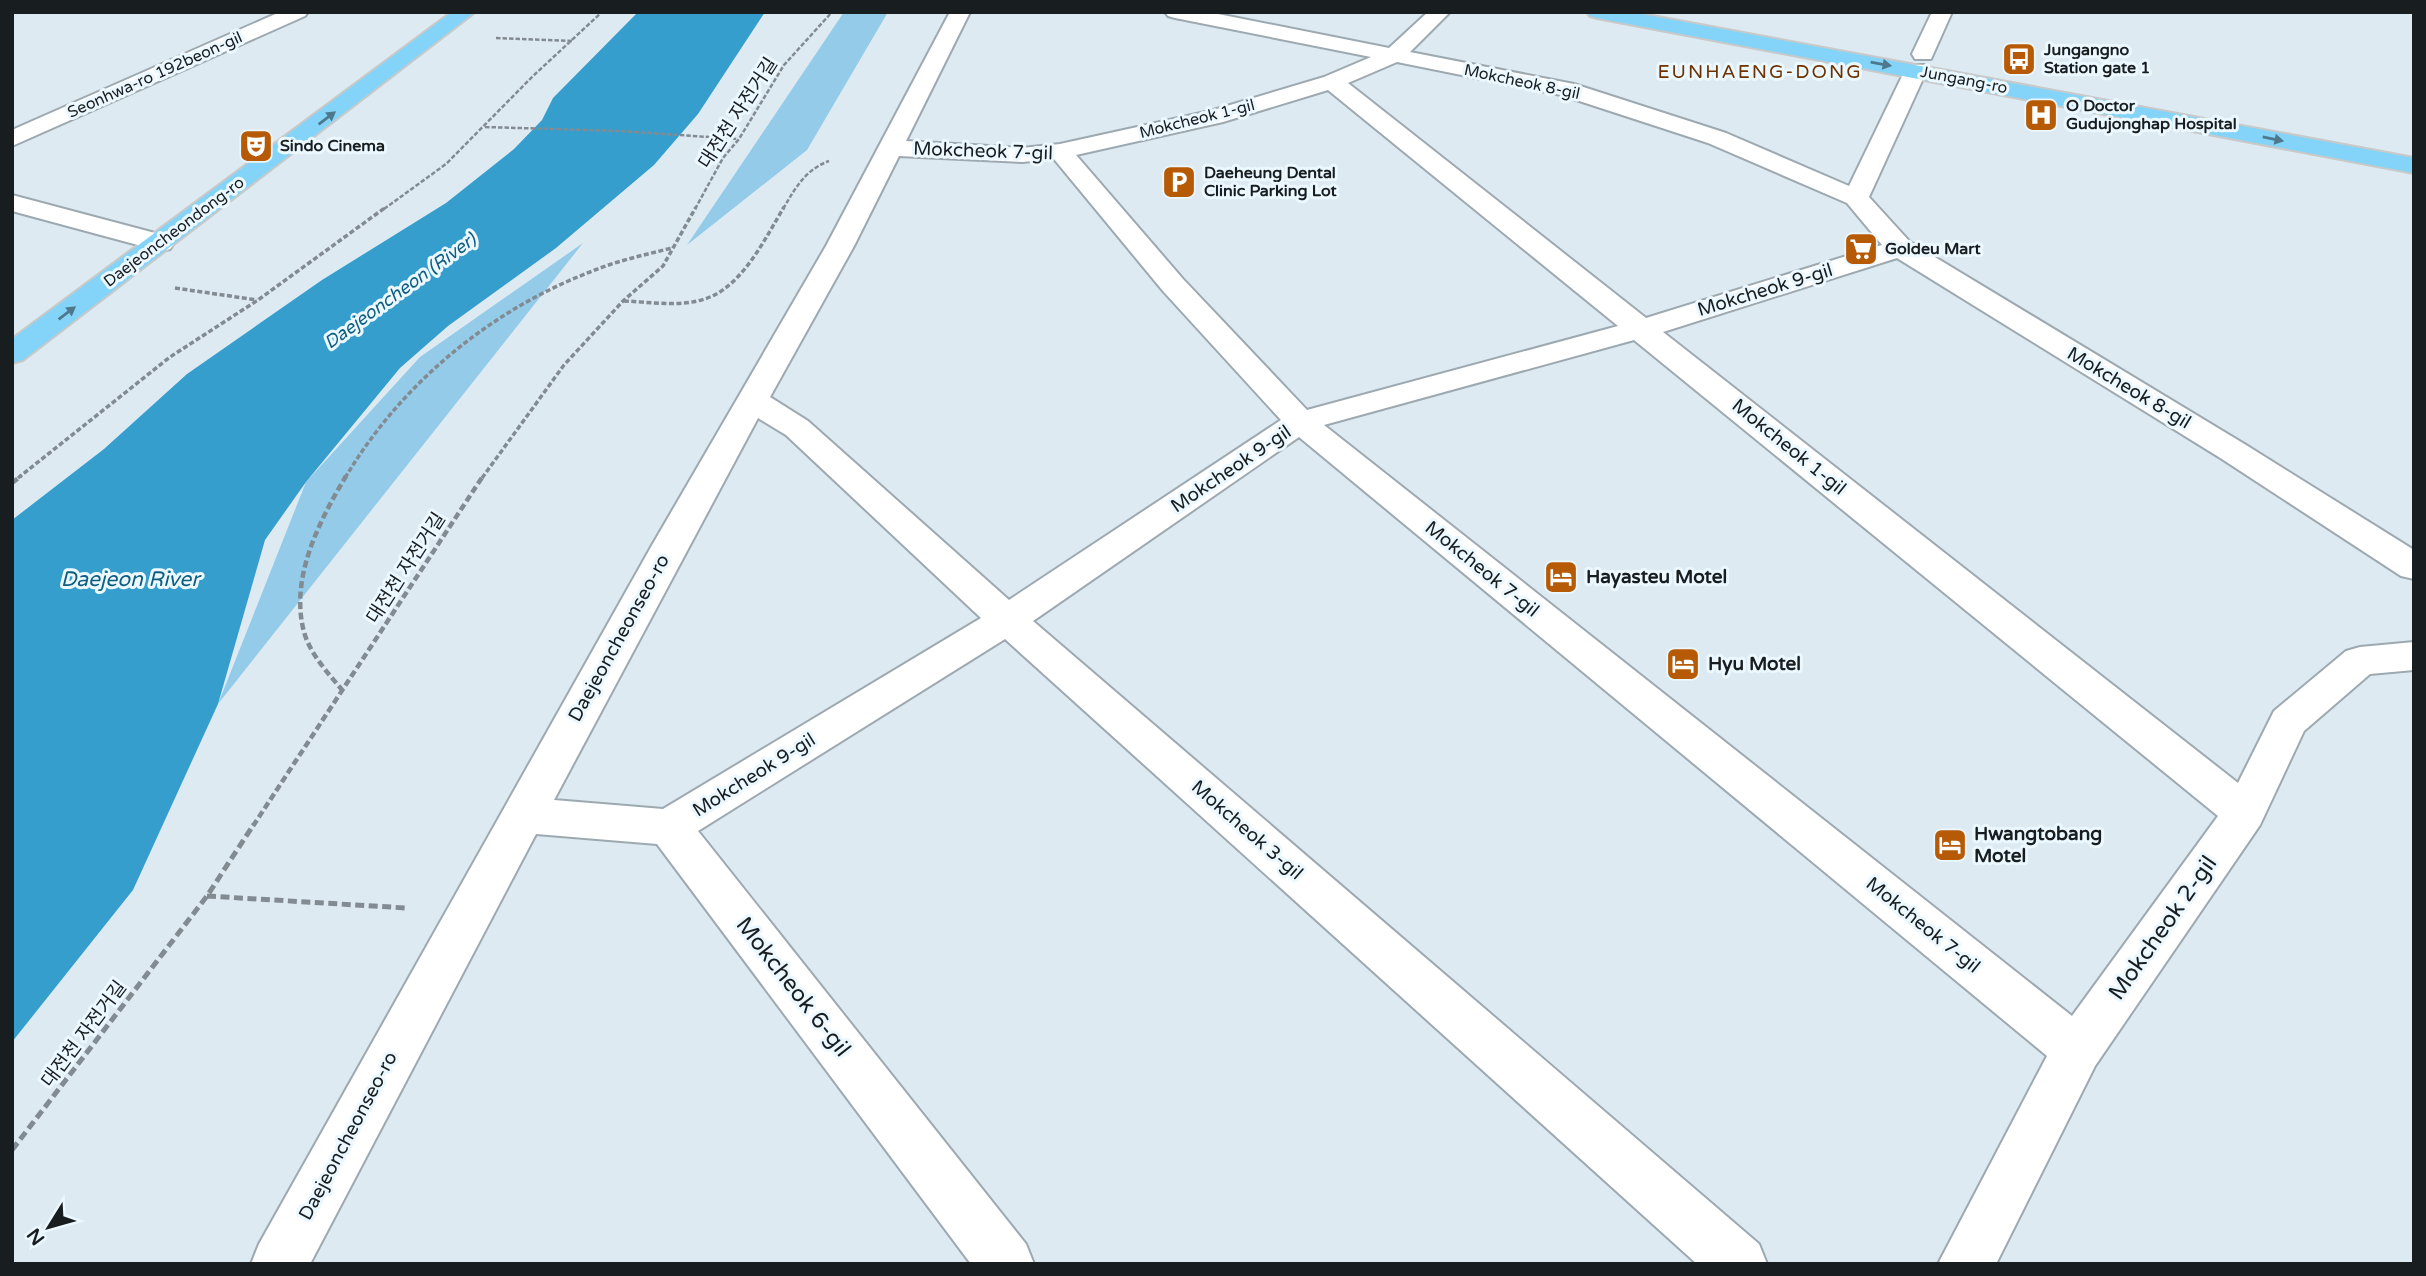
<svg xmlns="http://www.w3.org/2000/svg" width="2426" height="1276" font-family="'Varela Round','Noto Sans KR',sans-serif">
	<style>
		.green { fill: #93cbe9 }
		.water { fill: #369ecd }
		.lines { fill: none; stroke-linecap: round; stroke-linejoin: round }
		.minor-casing { stroke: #9da9b0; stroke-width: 4 }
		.major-casing { stroke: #c8c9c9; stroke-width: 4 }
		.path-far3 { stroke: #828b91; stroke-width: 2.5; stroke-dasharray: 4.5 2; stroke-linecap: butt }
		.path-far2 { stroke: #828b91; stroke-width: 3.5; stroke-dasharray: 5 2.5; stroke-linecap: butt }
		.path-far1 { stroke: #828b91; stroke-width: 4.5; stroke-dasharray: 7 3.5; stroke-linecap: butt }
		.path { stroke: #828b91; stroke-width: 5; stroke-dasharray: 9 4.5; stroke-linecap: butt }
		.minor { fill: #fff; fill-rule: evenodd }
		.major { fill: #83d4f8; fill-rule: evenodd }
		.oneway { fill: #4e788c }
		.labels { text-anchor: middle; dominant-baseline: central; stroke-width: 6; stroke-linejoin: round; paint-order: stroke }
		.far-poi-label { font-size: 16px; font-weight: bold; fill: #181d20; stroke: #ebf8ff; text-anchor: start }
		.far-street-label { font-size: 16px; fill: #181d20; stroke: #ebf8ff }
		.far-water-label { font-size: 18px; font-style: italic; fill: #0f5e7f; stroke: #ebf8ff }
		.far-quarter-label { font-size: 19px; letter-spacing: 2px; fill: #6d3200; stroke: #ebf8ff }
		.street-label { font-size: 19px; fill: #181d20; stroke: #ebf8ff }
		.poi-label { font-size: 19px; font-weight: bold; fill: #181d20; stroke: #ebf8ff; text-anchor: start }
		.water-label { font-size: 21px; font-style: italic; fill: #0f5e7f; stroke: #ebf8ff }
		.near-street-label { font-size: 23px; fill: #181d20; stroke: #ebf8ff }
	</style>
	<rect width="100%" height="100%" fill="#deeaf2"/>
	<path class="green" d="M844 12H888L807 150 687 245Z
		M583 243 218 704 306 482 420 357Z"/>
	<path class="water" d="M638 12H765L698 114 654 165 556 248 448 326 400 368 306 482 265 540 218 704 133 890 12 1042V520L104 449 187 374 322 280 446 203 514 149 542 120 553 98Z"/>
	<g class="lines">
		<g class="minor-casing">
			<path id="minor" d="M280 12H308L305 16 12 146V130Z
				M950 12H970L906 141 1022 148 1060 144 1210 111 1324 77 1371 57 1175 18 1168 16 1165 12H1208L1389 48 1428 12H1450L1410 52 1574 84 1726 133 1849 186 1905 70 1908 65H1924L1927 70 1869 197 1910 242 2246 445 2414 550V579L2401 576 2222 459 1897 258 1663 332 2238 783 2274 711 2346 651 2360 647 2414 642V670L2370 674 2304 731 2260 825 2095 1066 1996 1264H1938L2047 1056 1299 437 1033 621 1759 1244 1767 1264H1697L1005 639 698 831 1026 1244 1034 1264H971L657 844 536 834 310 1264H251L259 1244 651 547 826 246ZM1397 62 1561 95 1708 143 1847 203 1882 245 1646 318 1348 83ZM1328 90 1618 326 1307 410 1183 279 1076 155 1223 122ZM899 156 1022 162 1054 159 1163 291 1281 420 1009 600 808 421 770 397 854 246ZM1634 340 2218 816 2072 1016 1324 425ZM758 418 786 435 981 618 663 809 554 800Z
				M1932 12H1952L1931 59H1915L1912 54Z
				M12 195 170 237 174 243 170 249 160 251 12 211Z"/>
		</g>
		<g class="major-casing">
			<path id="major" d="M452 12H475L23 360 12 363V339Z
				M1587 12H1631L2414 158V173L1597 18 1590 16Z"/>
		</g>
		<path class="path-far3" d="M496 38 572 41
			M485 127 620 131 738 139
			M384 209 446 164 533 76 602 12
			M695 209 723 158 739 139 784 65 832 12
			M783 209C796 187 805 170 829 161"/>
		<path class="path-far2" d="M175 288 257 300
			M624 301C651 302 684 308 710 297 744 283 766 237 784 207
			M18 478 170 357 258 300 386 207
			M345 478C400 385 489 311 590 272 616 261 644 255 672 248
			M482 478 564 365 623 301 663 266 696 207"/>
		<path class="path-far1" d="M12 483 21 476
			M343 691C328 673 308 652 303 628 291 575 320 520 346 476
			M253 826 483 476"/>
		<path class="path" d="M207 896 406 908
			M12 1150 207 896 254 824"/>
		<use href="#minor" class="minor"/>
		<use href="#major" class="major"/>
	</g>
	<defs><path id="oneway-solid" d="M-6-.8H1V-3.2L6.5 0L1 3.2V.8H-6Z" transform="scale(1.75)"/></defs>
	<g class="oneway">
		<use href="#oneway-solid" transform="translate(1881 64) rotate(10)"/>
		<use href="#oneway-solid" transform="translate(327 118) rotate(-37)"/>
		<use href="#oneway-solid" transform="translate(2273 139) rotate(11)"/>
		<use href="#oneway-solid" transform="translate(67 313) rotate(-37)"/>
	</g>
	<defs>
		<g id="bus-square" transform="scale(1.75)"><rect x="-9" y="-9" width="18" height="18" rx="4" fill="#b75a05" stroke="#ebf8ff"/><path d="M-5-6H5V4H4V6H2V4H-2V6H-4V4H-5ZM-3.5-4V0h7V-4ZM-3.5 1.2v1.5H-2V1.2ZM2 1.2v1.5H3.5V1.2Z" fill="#fff"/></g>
		<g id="hospital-square" transform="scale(1.75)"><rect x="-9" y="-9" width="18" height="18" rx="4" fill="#b75a05" stroke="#ebf8ff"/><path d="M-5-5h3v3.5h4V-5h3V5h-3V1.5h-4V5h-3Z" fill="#fff"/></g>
		<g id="theatre-square" transform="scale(1.75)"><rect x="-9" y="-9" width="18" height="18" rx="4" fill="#b75a05" stroke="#ebf8ff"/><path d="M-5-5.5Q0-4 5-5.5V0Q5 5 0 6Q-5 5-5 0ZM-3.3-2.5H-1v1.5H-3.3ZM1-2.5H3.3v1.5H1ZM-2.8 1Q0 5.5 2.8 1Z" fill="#fff"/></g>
		<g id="parking-square" transform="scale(1.75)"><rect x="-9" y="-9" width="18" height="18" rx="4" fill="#b75a05" stroke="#ebf8ff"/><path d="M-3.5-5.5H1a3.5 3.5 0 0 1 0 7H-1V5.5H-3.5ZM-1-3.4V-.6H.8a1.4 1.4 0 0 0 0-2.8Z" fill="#fff"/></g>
		<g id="supermarket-square" transform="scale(1.75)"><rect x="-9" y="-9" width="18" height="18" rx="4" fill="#b75a05" stroke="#ebf8ff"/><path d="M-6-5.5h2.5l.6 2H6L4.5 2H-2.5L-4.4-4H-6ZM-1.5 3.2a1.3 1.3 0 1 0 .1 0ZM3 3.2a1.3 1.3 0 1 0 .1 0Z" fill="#fff"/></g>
		<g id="hotel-square" transform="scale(1.75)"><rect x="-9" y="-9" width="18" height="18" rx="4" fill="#b75a05" stroke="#ebf8ff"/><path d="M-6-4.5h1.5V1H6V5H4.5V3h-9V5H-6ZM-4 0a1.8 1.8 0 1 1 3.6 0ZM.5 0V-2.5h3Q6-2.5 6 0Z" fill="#fff"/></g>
	</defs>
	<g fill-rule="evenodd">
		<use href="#bus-square" x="2019" y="59"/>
		<use href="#hospital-square" x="2041" y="115"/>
		<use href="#theatre-square" x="256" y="146"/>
		<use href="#parking-square" x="1179" y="182"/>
		<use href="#supermarket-square" x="1861" y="249"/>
		<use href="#hotel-square" x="1561" y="577"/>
		<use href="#hotel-square" x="1683" y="664"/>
		<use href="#hotel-square" x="1950" y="845"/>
	</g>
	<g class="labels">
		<g class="far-poi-label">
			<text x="2044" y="50">Jungangno<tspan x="2044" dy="18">Station gate 1</tspan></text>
			<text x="2066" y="106">O Doctor<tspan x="2066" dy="18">Gudujonghap Hospital</tspan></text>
			<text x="280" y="146">Sindo Cinema</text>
			<text x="1204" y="173">Daeheung Dental<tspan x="1204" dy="18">Clinic Parking Lot</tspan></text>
			<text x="1885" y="249">Goldeu Mart</text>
		</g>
		<g class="far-street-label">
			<text transform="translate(155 75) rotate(-24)">Seonhwa-ro 192beon-gil</text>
			<text transform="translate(1964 80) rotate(11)">Jungang-ro</text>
			<text transform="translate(1522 82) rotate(12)">Mokcheok 8-gil</text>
			<text transform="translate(1197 119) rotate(-14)">Mokcheok 1-gil</text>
			<text transform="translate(174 232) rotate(-37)">Daejeoncheondong-ro</text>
		</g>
		<g class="far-water-label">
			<text transform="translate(400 291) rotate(-36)">Daejeoncheon (River)</text>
		</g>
		<g class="far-quarter-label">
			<text x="1760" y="72">EUNHAENG-DONG</text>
		</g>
		<g class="street-label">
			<text transform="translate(738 113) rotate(-57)">대전천 자전거길</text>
			<text transform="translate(983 151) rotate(2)">Mokcheok 7-gil</text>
			<text transform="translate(1765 290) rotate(-17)">Mokcheok 9-gil</text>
			<text transform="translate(2129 388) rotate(31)">Mokcheok 8-gil</text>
			<text transform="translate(1789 447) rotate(39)">Mokcheok 1-gil</text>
			<text transform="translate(1231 469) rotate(-34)">Mokcheok 9-gil</text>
			<text transform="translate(406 568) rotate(-57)">대전천 자전거길</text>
			<text transform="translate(1482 569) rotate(39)">Mokcheok 7-gil</text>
			<text transform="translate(619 638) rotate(-61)">Daejeoncheonseo-ro</text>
			<text transform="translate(754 775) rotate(-32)">Mokcheok 9-gil</text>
			<text transform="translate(1247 830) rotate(41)">Mokcheok 3-gil</text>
			<text transform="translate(1923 925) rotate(39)">Mokcheok 7-gil</text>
			<text transform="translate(84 1034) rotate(-53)">대전천 자전거길</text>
			<text transform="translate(348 1136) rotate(-62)">Daejeoncheonseo-ro</text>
		</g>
		<g class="poi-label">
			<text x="1586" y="577">Hayasteu Motel</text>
			<text x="1708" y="664">Hyu Motel</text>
			<text x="1974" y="834">Hwangtobang<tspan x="1974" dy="22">Motel</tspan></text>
		</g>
		<g class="water-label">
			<text x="130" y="579">Daejeon River</text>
		</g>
		<g class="near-street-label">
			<text transform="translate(2163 928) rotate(-55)">Mokcheok 2-gil</text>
			<text transform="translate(793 987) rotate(52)">Mokcheok 6-gil</text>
		</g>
	</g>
	<rect width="2426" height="1276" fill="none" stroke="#181d20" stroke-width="28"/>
	<g transform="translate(49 1227) rotate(233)" stroke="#ebf8ff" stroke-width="5" paint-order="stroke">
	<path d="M0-5L12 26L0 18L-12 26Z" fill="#181d20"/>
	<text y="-10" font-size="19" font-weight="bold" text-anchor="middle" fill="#181d20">N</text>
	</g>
</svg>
